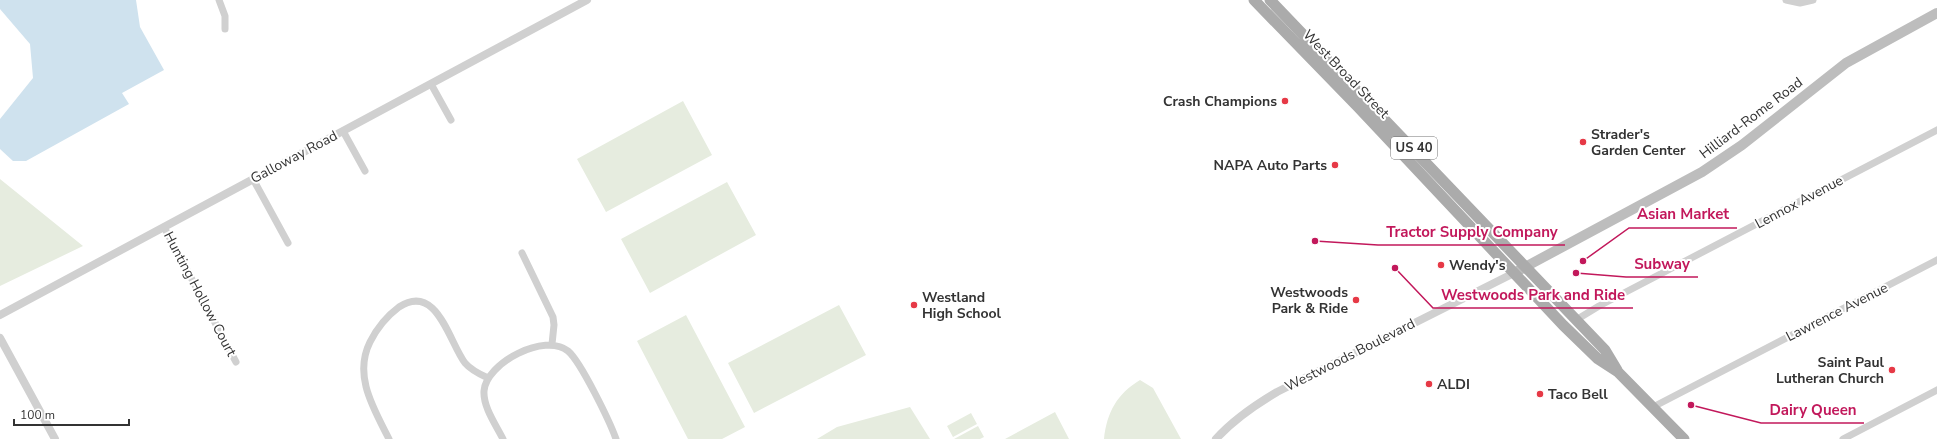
<svg xmlns="http://www.w3.org/2000/svg" width="1937" height="439" font-family="'Nunito Sans',sans-serif">
	<style>
		.green { fill: #e6ecdf }
		.water { fill: #cfe2ee }
		.lines { fill: none; stroke-linecap: round; stroke-linejoin: round }
		.minor { stroke: #d0d0d0; stroke-width: 7 }
		.tertiary { stroke: #d0d0d0; stroke-width: 8 }
		.secondary { stroke: #bdbdbd; stroke-width: 10 }
		.primary { stroke: #ababab; stroke-width: 11 }
		.poi-dot { fill: #e63946; stroke: #fff; stroke-width: 1.5 }
		.labels { text-anchor: middle; dominant-baseline: central; stroke-width: 4; stroke-linejoin: round; paint-order: stroke }
		.shield { fill: #fff; stroke: #707070; stroke-width: 1 }
		.shield-label { font-size: 13px; font-weight: bold; fill: #333 }
		.street-label { font-size: 14px; fill: #333; stroke: #fff }
		.poi-label { font-size: 14px; font-weight: bold; fill: #333; stroke: #fff; text-anchor: start }
		.leader { fill: none; stroke: #c2185b; stroke-width: 1.5 }
		.callout-dot { fill: #c2185b; stroke: #fff; stroke-width: 1.5 }
		.callout-label { font-size: 15px; text-anchor: middle; font-weight: bold; fill: #c2185b; stroke: #fff; stroke-width: 4; stroke-linejoin: round; paint-order: stroke }
	</style>
	<rect width="100%" height="100%" fill="#fff"/>
	<path class="green" d="M683 101 712 155 606 212 577 159Z
		M0 179 83 246 0 286Z
		M727 182 756 235 650 293 621 239Z
		M839 305 866 355 754 413 728 363Z
		M686 315 745 427 722 439H688L637 341Z
		M1140 380 1153 388 1181 439H1104C1107 412 1117 394 1140 380Z
		M910 407 930 439H817L837 427Z
		M1055 412 1069 439H1005Z
		M971 413 977 424 953 437 947 426Z
		M978 426 984 437 980 439H954Z"/>
	<path class="water" d="M0 0H136L140 27 164 70 122 93 129 104 26 161H13L0 149V119L33 78 30 44 0 9Z"/>
	<g class="lines">
		<path class="minor" d="M219 0 225 16V29
			M1786 0 1800 3 1813 0
			M431 84 451 120
			M343 131 365 171
			M253 179 288 243
			M164 227 236 362
			M522 253 553 317 554 325 552 344
			M1576 320 1599 306 1937 130
			M1653 407 1937 260
			M389 439C374 409 353 376 370 342 377 328 387 316 399 307 437 282 449 342 465 363 471 370 479 374 488 378
			M503 439C496 425 483 407 484 391 486 363 545 332 568 351 581 362 610 422 616 439
			M1843 439 1937 390"/>
		<path class="tertiary" d="M0 315 587 0
			M0 338 55 439
			M1216 439C1234 419 1255 405 1277 392L1514 273"/>
		<path class="secondary" d="M1514 273 1702 172 1742 145 1846 63 1937 13"/>
		<path class="primary" d="M1254 0 1358 107 1563 325 1598 359 1618 372 1684 439
			M1270 0 1605 350 1617 370"/>
	</g>
	<g class="poi-dot">
		<circle cx="1285" cy="101" r="4"/>
		<circle cx="1583" cy="142" r="4"/>
		<circle cx="1335" cy="165" r="4"/>
		<circle cx="1441" cy="265" r="4"/>
		<circle cx="1356" cy="300" r="4"/>
		<circle cx="914" cy="305" r="4"/>
		<circle cx="1892" cy="370" r="4"/>
		<circle cx="1429" cy="384" r="4"/>
		<circle cx="1540" cy="394" r="4"/>
	</g>
	<g class="labels">
		<rect class="shield" x="1391" y="137" width="46" height="22" rx="3"/>
		<g class="shield-label">
			<text x="1414" y="148">US 40</text>
		</g>
		<g class="street-label">
			<text transform="translate(1346 74) rotate(46)">West Broad Street</text>
			<text transform="translate(1751 118) rotate(-37)">Hilliard-Rome Road</text>
			<text transform="translate(294 157) rotate(-28)">Galloway Road</text>
			<text transform="translate(1799 202) rotate(-28)">Lennox Avenue</text>
			<text transform="translate(200 294) rotate(62)">Hunting Hollow Court</text>
			<text transform="translate(1837 312) rotate(-27)">Lawrence Avenue</text>
			<text transform="translate(1350 355) rotate(-27)">Westwoods Boulevard</text>
		</g>
		<g class="poi-label">
			<text x="1277" y="101" text-anchor="end">Crash Champions</text>
			<text x="1591" y="134">Strader's<tspan x="1591" dy="16">Garden Center</tspan></text>
			<text x="1327" y="165" text-anchor="end">NAPA Auto Parts</text>
			<text x="1449" y="265">Wendy's</text>
			<text x="1348" y="292" text-anchor="end">Westwoods<tspan x="1348" dy="16">Park &amp; Ride</tspan></text>
			<text x="922" y="297">Westland<tspan x="922" dy="16">High School</tspan></text>
			<text x="1884" y="362" text-anchor="end">Saint Paul<tspan x="1884" dy="16">Lutheran Church</tspan></text>
			<text x="1437" y="384">ALDI</text>
			<text x="1548" y="394">Taco Bell</text>
		</g>
	</g>
	<path class="leader" d="M1583 261L1629 228H1737M1315 241L1378 245H1565M1576 273L1626 277H1698M1395 268L1433 308H1633M1691 405L1761 423H1864"/>
	<g class="callout-dot">
		<circle cx="1583" cy="261" r="4"/>
		<circle cx="1315" cy="241" r="4"/>
		<circle cx="1576" cy="273" r="4"/>
		<circle cx="1395" cy="268" r="4"/>
		<circle cx="1691" cy="405" r="4"/>
	</g>
	<g class="callout-label">
		<text x="1683" y="219">Asian Market</text>
		<text x="1472" y="237">Tractor Supply Company</text>
		<text x="1662" y="269">Subway</text>
		<text x="1533" y="300">Westwoods Park and Ride</text>
		<text x="1813" y="415">Dairy Queen</text>
	</g>
	<path d="M14 419v6h115v-6" fill="none" stroke="#333333" stroke-width="2"/>
	<text x="20" y="419" font-size="12" fill="#333333" stroke="#ffffff" stroke-width="3" paint-order="stroke">100 m</text>
</svg>
